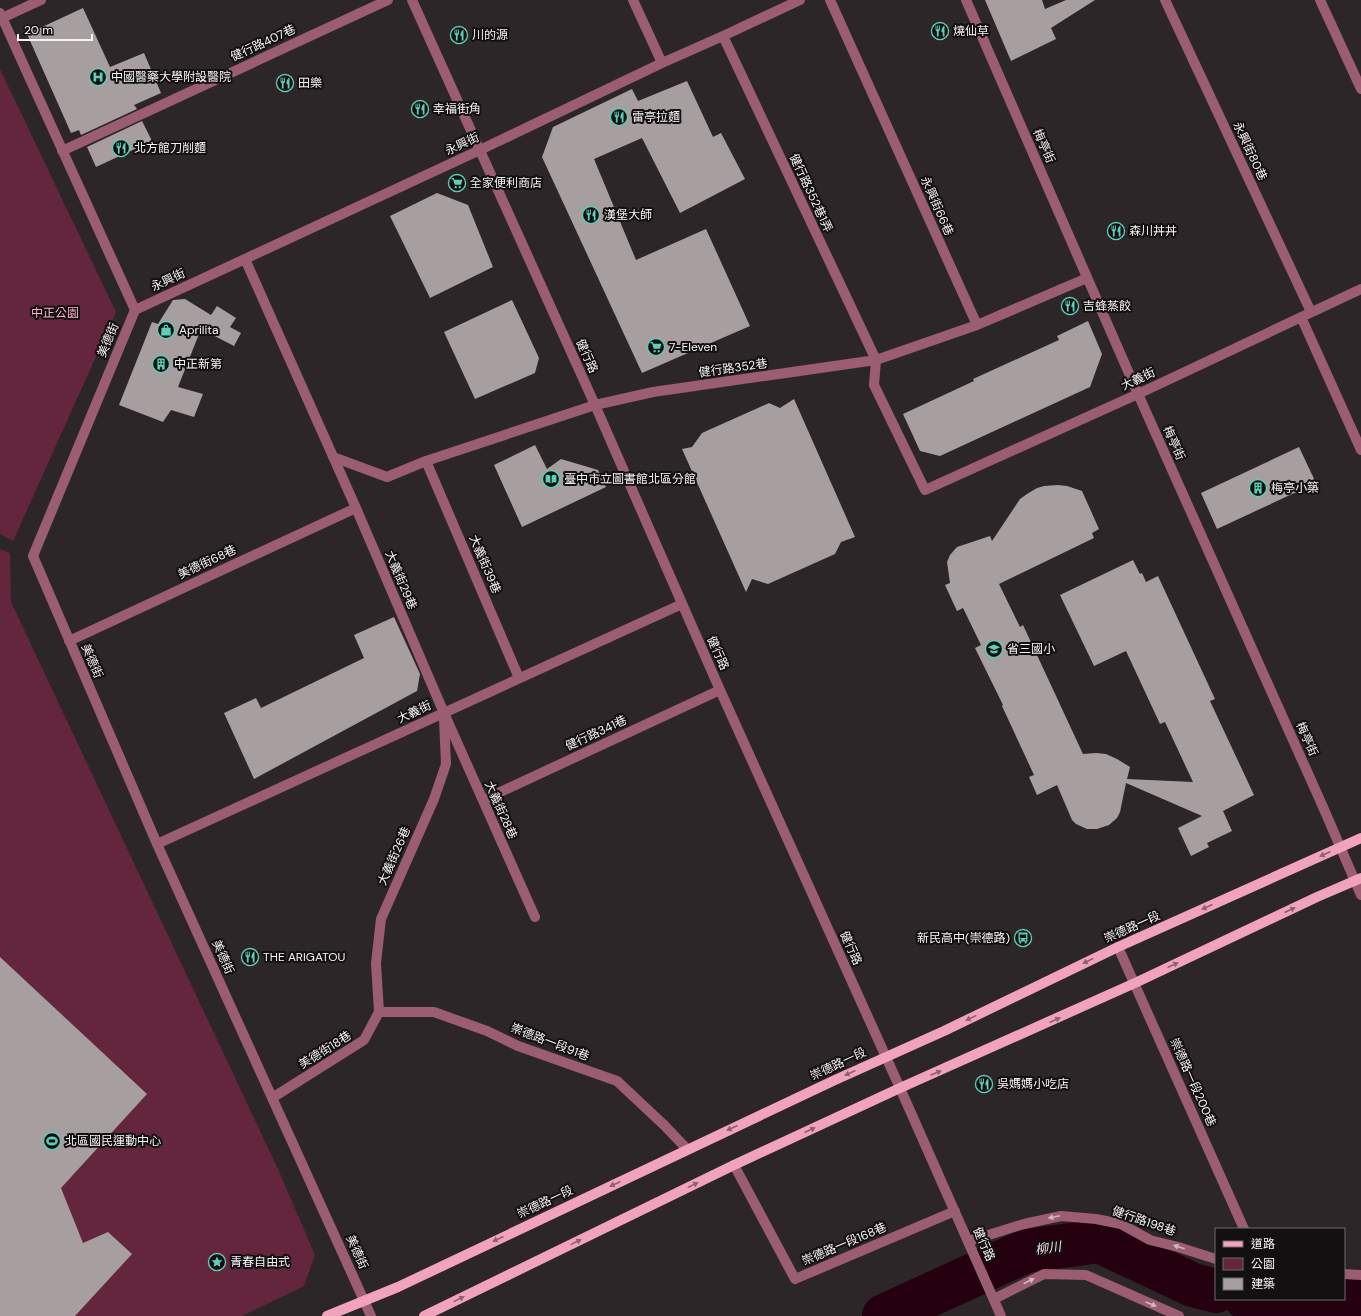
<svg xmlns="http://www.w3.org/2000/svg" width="1361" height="1316" font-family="'DM Sans','Noto Sans TC',sans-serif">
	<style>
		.green { fill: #63263d }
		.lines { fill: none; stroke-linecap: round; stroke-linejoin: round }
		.river { stroke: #25000e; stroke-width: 44 }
		.building { fill: #a79ea0 }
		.minor { stroke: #9b5d72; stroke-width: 10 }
		.major { stroke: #f1a3bc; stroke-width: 10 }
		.oneway { fill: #8d616f }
		.oneway2 { fill: #d2b6bf }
		.labels { text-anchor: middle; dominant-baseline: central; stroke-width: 4; stroke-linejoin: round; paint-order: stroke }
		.poi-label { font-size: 12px; fill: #f7f2f3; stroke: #131011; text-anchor: start }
		.street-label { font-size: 12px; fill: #f7f2f3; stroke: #131011 }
		.park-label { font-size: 12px; fill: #faadc5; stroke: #131011 }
		.water-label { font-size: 13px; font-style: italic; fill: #f6dbe2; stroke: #131011 }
	</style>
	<rect width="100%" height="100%" fill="#2d2628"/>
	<path class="green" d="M0 69 116 312 13 541 0 534Z
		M0 549 10 553 11 602 278 1169 315 1255 304 1286 242 1316H0Z"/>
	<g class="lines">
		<path class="river" d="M1247 1299 1268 1304 1335 1302 1361 1300
			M884 1316 1026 1251 1099 1241 1193 1285 1216 1291"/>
	</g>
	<path class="building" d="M985 0H1042L1045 9 1066 0H1095L1051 28 1056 39 1011 61Z
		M83 8 110 67 144 53 161 93 134 105 137 109 81 135 79 130 71 133 27 34Z
		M687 81 713 137 721 133 745 179 680 213 642 138 594 159 636 260 706 229 750 326 642 373 542 157 553 127 632 89 638 101Z
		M142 121 152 141 96 167 87 147Z
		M437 193 468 205 493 267 430 298 390 216Z
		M185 299 211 315 217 306 236 318 230 327 241 333 234 346 201 329 178 387 203 394 194 417 171 410 163 422 119 405 152 322 158 324 173 300Z
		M512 300 539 358 535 373 475 399 444 332Z
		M1088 321 1102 354 1090 387 940 456 920 451 903 414 974 381 973 379 1059 340 1057 336Z
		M794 399 855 537 841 542 835 554 768 584 752 579 746 592 682 449 692 447 702 433 769 403 780 408Z
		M535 445 547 469 561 459 598 470 606 487 522 527 494 465Z
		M1299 447 1316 483 1217 529 1201 493Z
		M1058 485 1067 486 1082 491 1099 529 1092 533 1094 538 999 584 1020 627 1023 625 1083 754 1096 753 1106 754 1117 759 1130 767 1127 779 1193 782 1165 722 1160 724 1126 651 1094 666 1060 595 1133 560 1140 574 1142 573 1146 582 1158 576 1215 699 1210 701 1254 795 1223 811 1232 831 1207 843 1209 847 1191 856 1178 828 1202 816 1126 783 1120 812 1117 818 1109 825 1097 829H1087L1076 824 1072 820 1057 785 1037 795 1029 777 1034 775 1002 706 1003 705 975 648 981 645 963 608 957 611 945 585 950 583 947 562 950 555 957 547 990 536 992 541 1020 499 1027 494 1037 488 1044 486Z
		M394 617 420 674 417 691 254 779 224 713 256 698 261 708 364 658 354 635Z
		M0 957 147 1094 61 1188 83 1243 108 1232 132 1254 75 1316H0Z"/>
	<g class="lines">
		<path class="minor" d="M412 0 595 405 720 690 900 1088 1001 1316
			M633 0 662 63
			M966 0 1138 394 1323 807 1361 895
			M1165 0 1311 312
			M1320 0 1361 89
			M0 13 135 310 33 556 157 844 371 1316
			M2 18 41 0
			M723 36 876 360 874 385 925 490 1138 394 1361 289
			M62 151 388 0
			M245 259 356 508 444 713 535 917
			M135 310 480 150 662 63 723 36 800 0
			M1301 317 1361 450
			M977 325 1087 278
			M333 457 387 477 426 461 595 405 653 392 876 360 977 325 830 0
			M426 461 519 678
			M69 641 356 508
			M483 800 720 690
			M157 844 682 604
			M1118 947 1244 1229
			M379 1012H434L487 1031 518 1046 617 1081 664 1125 687 1149
			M379 1012 376 963 381 919 434 799 446 764 444 719
			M272 1098 364 1040 379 1012
			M734 1165 795 1279 955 1211
			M969 1241 1024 1224 1061 1216 1096 1219 1121 1224 1150 1240 1178 1247 1216 1259
			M1344 1274 1361 1275
			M994 1299 1044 1274 1086 1275 1179 1316"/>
		<path class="major" d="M327 1316 398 1287 835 1080 944 1031 1118 947 1361 838
			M424 1316 734 1165 900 1088 1135 983 1317 897 1361 878"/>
	</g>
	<defs><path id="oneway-solid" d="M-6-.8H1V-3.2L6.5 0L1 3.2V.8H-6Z"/></defs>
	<g class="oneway">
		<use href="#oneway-solid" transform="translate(1325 854) rotate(155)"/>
		<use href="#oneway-solid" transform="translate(1207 907) rotate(156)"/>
		<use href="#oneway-solid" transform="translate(1290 910) rotate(-25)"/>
		<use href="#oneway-solid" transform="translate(1088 961) rotate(154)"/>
		<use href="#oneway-solid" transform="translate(1173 965) rotate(-25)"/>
		<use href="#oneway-solid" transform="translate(971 1018) rotate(154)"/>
		<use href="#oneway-solid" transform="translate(1055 1020) rotate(-24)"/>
		<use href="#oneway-solid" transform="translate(850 1073) rotate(156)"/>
		<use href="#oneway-solid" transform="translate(936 1073) rotate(-23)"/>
		<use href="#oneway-solid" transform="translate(732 1128) rotate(155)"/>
		<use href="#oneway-solid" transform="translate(810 1130) rotate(-25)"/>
		<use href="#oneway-solid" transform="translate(615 1184) rotate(155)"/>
		<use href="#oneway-solid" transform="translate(693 1185) rotate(-26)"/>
		<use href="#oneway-solid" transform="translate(498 1239) rotate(155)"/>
		<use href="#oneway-solid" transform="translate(576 1242) rotate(-26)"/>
		<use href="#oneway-solid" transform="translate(459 1299) rotate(-26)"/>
	</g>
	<g class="oneway2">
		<use href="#oneway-solid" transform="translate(1054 1217) rotate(168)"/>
		<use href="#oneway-solid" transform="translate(1179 1247) rotate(-163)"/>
		<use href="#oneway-solid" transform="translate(1029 1281) rotate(-27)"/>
		<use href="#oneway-solid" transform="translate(1151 1304) rotate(23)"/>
	</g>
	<defs>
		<g id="restaurant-ring" transform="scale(0.9)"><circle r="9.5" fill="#131011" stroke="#5eceb8" stroke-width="1.5"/><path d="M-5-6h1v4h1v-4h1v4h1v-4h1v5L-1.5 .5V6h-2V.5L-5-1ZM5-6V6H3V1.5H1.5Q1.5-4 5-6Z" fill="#5eceb8"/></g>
		<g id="hospital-ring" transform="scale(0.9)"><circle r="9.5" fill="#131011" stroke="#5eceb8" stroke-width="1.5"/><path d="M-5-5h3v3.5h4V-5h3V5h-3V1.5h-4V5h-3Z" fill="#5eceb8"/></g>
		<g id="supermarket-ring" transform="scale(0.9)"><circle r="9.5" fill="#131011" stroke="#5eceb8" stroke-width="1.5"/><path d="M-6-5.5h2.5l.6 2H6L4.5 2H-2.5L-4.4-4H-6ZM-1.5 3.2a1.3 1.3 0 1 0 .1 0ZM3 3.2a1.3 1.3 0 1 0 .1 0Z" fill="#5eceb8"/></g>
		<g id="shop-ring" transform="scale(0.9)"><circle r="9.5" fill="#131011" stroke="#5eceb8" stroke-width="1.5"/><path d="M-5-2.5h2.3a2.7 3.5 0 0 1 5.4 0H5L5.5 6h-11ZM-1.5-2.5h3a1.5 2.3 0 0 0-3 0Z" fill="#5eceb8"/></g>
		<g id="building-ring" transform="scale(0.9)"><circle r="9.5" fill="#131011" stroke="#5eceb8" stroke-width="1.5"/><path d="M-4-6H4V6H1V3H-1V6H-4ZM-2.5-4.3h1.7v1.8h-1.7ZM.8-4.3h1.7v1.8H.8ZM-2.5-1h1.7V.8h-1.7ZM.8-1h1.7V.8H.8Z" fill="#5eceb8"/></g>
		<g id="library-ring" transform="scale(0.9)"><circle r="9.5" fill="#131011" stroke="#5eceb8" stroke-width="1.5"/><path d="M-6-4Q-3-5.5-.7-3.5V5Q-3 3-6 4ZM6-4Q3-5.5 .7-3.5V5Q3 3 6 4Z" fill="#5eceb8"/></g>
		<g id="school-ring" transform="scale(0.9)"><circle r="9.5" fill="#131011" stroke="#5eceb8" stroke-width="1.5"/><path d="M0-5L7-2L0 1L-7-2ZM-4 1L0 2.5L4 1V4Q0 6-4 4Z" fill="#5eceb8"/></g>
		<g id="bus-ring" transform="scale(0.9)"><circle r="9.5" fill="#131011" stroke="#5eceb8" stroke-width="1.5"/><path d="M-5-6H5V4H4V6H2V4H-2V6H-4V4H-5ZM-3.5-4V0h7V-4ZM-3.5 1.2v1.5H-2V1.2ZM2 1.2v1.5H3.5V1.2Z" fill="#5eceb8"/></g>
		<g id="stadium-ring" transform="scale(0.9)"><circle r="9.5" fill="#131011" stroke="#5eceb8" stroke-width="1.5"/><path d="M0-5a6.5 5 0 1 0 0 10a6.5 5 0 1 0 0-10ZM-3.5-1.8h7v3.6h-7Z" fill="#5eceb8"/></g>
		<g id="sight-ring" transform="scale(0.9)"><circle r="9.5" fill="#131011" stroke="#5eceb8" stroke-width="1.5"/><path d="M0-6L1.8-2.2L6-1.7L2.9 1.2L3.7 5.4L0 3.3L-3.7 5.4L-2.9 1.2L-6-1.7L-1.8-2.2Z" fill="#5eceb8"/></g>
	</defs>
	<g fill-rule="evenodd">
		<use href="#restaurant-ring" x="940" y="31"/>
		<use href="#restaurant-ring" x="459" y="35"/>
		<use href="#hospital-ring" x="98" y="77"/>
		<use href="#restaurant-ring" x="285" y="83"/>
		<use href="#restaurant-ring" x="420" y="109"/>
		<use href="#restaurant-ring" x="619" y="117"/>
		<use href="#restaurant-ring" x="121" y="148"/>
		<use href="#supermarket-ring" x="457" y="183"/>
		<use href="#restaurant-ring" x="591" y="215"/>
		<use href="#restaurant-ring" x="1116" y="231"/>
		<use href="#restaurant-ring" x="1070" y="306"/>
		<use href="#shop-ring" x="166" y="330"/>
		<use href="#supermarket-ring" x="656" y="347"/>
		<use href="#building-ring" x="161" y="364"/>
		<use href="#library-ring" x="551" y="479"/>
		<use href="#building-ring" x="1258" y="488"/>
		<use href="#school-ring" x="994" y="649"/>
		<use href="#bus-ring" x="1023" y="938"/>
		<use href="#restaurant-ring" x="250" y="957"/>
		<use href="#restaurant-ring" x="984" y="1084"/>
		<use href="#stadium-ring" x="52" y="1141"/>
		<use href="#sight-ring" x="217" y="1262"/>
	</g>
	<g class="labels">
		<g class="poi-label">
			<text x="953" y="31">燒仙草</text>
			<text x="472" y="35">川的源</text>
			<text x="111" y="77">中國醫藥大學附設醫院</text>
			<text x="298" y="83">田樂</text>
			<text x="433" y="109">幸福街角</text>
			<text x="632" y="117">雷亭拉麵</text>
			<text x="134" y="148">北方館刀削麵</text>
			<text x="470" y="183">全家便利商店</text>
			<text x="604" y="215">漢堡大師</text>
			<text x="1129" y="231">森川丼丼</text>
			<text x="1083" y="306">吉蜂蒸餃</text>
			<text x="179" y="330">Aprilita</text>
			<text x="669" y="347">7-Eleven</text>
			<text x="174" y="364">中正新第</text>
			<text x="564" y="479">臺中市立圖書館北區分館</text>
			<text x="1271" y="488">梅亭小築</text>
			<text x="1007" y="649">省三國小</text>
			<text x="1010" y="938" text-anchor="end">新民高中(崇德路)</text>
			<text x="263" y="957">THE ARIGATOU</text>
			<text x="997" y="1084">吳媽媽小吃店</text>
			<text x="65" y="1141">北區國民運動中心</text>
			<text x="230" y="1262">青春自由式</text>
		</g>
		<g class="street-label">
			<text transform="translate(263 43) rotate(-25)">健行路407巷</text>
			<text transform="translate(462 144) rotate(-25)">永興街</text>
			<text transform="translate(1044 146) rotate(66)">梅亭街</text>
			<text transform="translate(1250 151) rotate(65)">永興街80巷</text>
			<text transform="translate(811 193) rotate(65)">健行路352巷1弄</text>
			<text transform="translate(937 206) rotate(66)">永興街66巷</text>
			<text transform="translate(168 280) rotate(-25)">永興街</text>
			<text transform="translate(108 340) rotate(-67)">美德街</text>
			<text transform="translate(587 356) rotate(66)">健行路</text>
			<text transform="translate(733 368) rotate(-8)">健行路352巷</text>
			<text transform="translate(1138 379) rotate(-25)">大義街</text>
			<text transform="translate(1174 443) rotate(66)">梅亭街</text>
			<text transform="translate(207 562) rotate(-25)">美德街68巷</text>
			<text transform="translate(485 564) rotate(67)">大義街39巷</text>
			<text transform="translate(401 580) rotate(67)">大義街29巷</text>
			<text transform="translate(718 653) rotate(66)">健行路</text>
			<text transform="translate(92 661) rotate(67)">美德街</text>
			<text transform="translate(414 712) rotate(-25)">大義街</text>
			<text transform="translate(596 733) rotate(-25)">健行路341巷</text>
			<text transform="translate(1307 739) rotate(66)">梅亭街</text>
			<text transform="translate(501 810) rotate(66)">大義街28巷</text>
			<text transform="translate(394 856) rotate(-66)">大義街26巷</text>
			<text transform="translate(1132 927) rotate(-24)">崇德路一段</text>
			<text transform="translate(851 948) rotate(66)">健行路</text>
			<text transform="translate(223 957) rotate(66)">美德街</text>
			<text transform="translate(550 1042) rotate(21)">崇德路一段91巷</text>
			<text transform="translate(325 1050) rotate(-32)">美德街18巷</text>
			<text transform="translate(838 1064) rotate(-25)">崇德路一段</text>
			<text transform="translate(1193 1082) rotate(66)">崇德路一段200巷</text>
			<text transform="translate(545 1202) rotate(-25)">崇德路一段</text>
			<text transform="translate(1144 1221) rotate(19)">健行路198巷</text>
			<text transform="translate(844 1244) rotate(-23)">崇德路一段168巷</text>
			<text transform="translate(984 1244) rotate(66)">健行路</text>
			<text transform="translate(357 1252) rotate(66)">美德街</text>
		</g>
		<g class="park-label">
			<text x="55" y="313">中正公園</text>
		</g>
		<g class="water-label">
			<text transform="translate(1048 1248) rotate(-8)">柳川</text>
		</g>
	</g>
	<rect x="1215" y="1228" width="130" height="72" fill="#131011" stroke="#6e6a6b"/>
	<rect x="1223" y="1241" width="20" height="6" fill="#f1a3bc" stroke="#6e6a6b"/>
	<text x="1251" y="1248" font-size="12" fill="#f7f2f3">道路</text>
	<rect x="1223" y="1258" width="20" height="12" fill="#63263d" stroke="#6e6a6b"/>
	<text x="1251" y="1268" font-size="12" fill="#f7f2f3">公園</text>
	<rect x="1223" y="1278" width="20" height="12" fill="#a79ea0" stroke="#6e6a6b"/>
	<text x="1251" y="1288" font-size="12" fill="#f7f2f3">建築</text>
	<path d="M18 34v6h74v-6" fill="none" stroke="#f7f2f3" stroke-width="2"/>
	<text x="24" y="34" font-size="12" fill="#f7f2f3" stroke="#131011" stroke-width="3" paint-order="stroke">20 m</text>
</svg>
